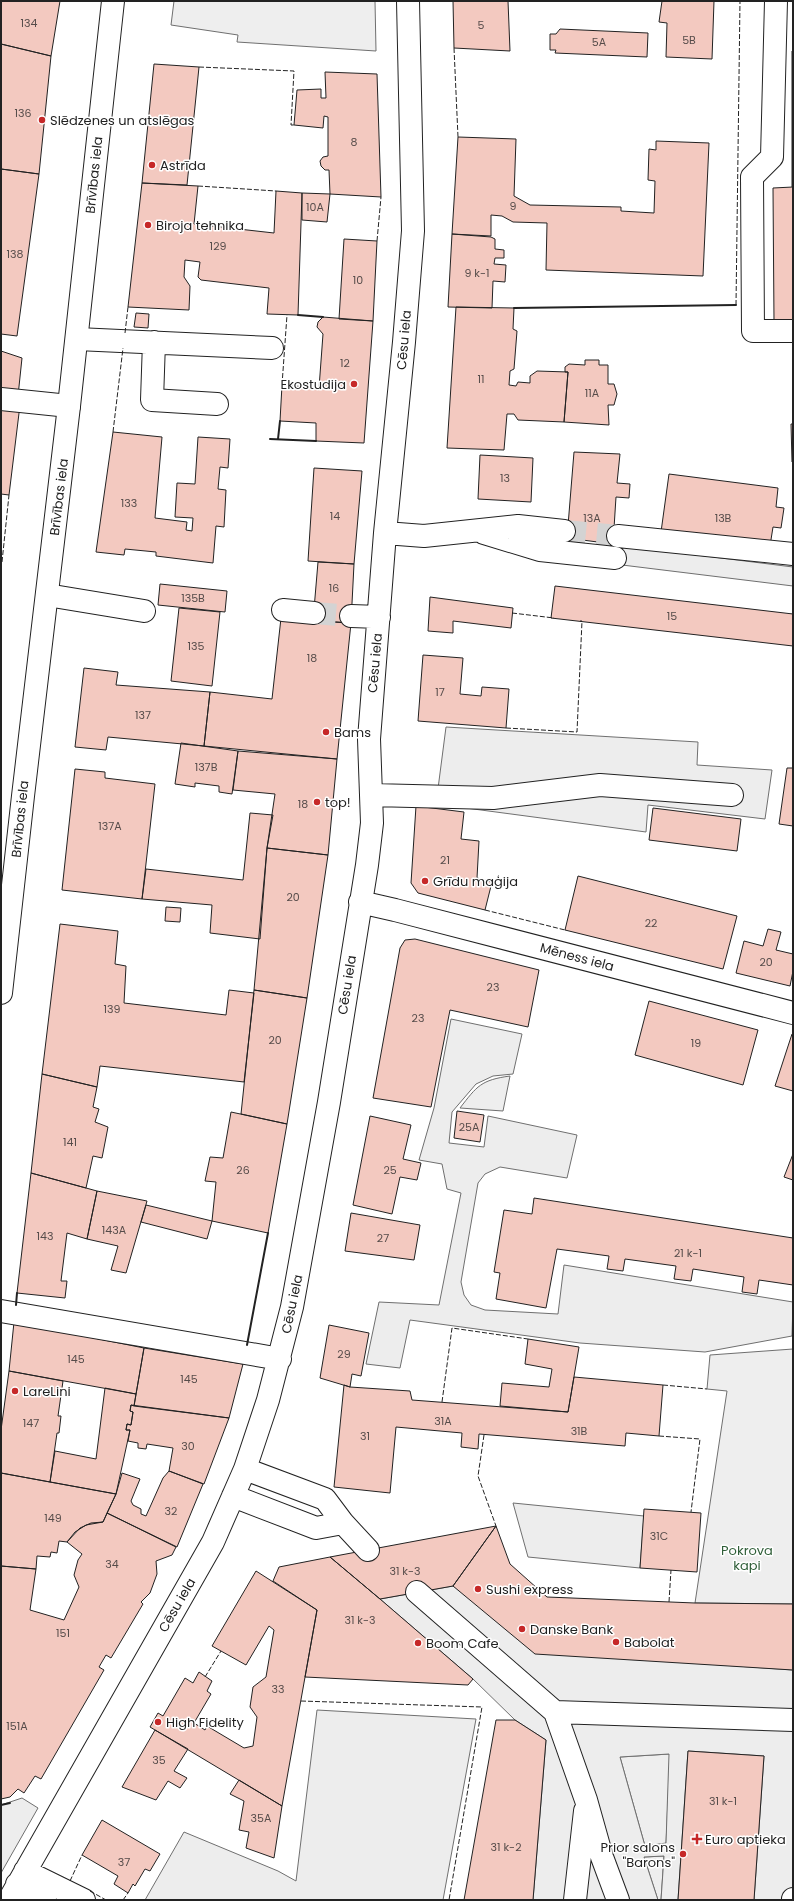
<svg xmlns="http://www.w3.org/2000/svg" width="794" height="1901" font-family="Poppins,sans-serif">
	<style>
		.green { fill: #eee; stroke: #6f6f6f }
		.parking { fill: #ededed; stroke: #6f6f6f; fill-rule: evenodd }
		.building { fill: #f3c9c0; stroke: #222 }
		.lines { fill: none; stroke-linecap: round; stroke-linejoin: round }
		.minor-tunnel { stroke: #d3d3d3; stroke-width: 22; stroke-dasharray: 22 11; stroke-linecap: butt }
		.minor-casing { stroke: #222; stroke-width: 24 }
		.highway-casing { stroke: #222; stroke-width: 24 }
		.minor { stroke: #fff; stroke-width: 22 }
		.highway { stroke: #fff; stroke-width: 22 }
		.fence { stroke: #222; stroke-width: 1; stroke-dasharray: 5 2; stroke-linecap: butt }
		.wall { stroke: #222; stroke-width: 2 }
		.poi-dot { fill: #c62828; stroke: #fff; stroke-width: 1.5 }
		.labels { text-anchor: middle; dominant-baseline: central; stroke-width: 3; stroke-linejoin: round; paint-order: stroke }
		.number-label { font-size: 11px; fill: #564c4a }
		.poi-label { font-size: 13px; fill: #222; stroke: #fff; text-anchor: start }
		.street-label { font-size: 13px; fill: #222; stroke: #fff }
		.park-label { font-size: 13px; fill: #2f5e38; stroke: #fff }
	</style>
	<rect width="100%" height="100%" fill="#fff"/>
	<path class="green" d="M174 1H375L376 51 237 42 238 35 171 25Z
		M510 1076 503 1111 460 1108C477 1086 481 1080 510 1076Z
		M793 1349V1604L695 1603 727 1391 707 1389 710 1355Z
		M670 1754 666 1844 645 1846 620 1757Z
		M664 1856 661 1900H658L644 1857Z"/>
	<path class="parking" d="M617 545 793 567V586L614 564Z
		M446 727 698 742 697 765 772 770 765 819 648 805 646 832 436 804Z
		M451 1019 522 1034 513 1074 493 1076 476 1084 452 1112 449 1143 484 1147 488 1116 577 1135 567 1178 500 1167 485 1174 478 1183 461 1282 464 1295 471 1305 485 1310 558 1314 564 1265 793 1302 792 1336 705 1352 580 1343 410 1320 400 1368 366 1364 379 1302 439 1305 461 1193 447 1189 442 1164 419 1160 434 1108Z
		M513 1503 644 1516 640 1568 528 1557Z
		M453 1586 623 1658 793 1670V1900H754L764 1756 688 1751 678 1900H661L664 1856 644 1857 658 1900H533L546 1740 515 1720 473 1679 380 1599ZM669 1754 666 1843 645 1846 620 1757Z
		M317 1710 476 1719 443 1900H145L184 1832 278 1871 296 1881Z
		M22 1798 38 1808 1 1873V1805Z"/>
	<path class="building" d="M1 1H60L51 56 1 44Z
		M453 1H508L510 51 454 48Z
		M662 1H714L712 59 666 57 667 23 659 22Z
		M560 29 648 33 647 57 555 53 556 50H550V34H556Z
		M1 44 51 56 39 174 1 169Z
		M792 51H793V187H792Z
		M154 64 199 67 187 185 142 183Z
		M325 72 377 74 381 197 330 194 329 170H325L321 166 320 161 323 157 328 156V117L324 116 323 128 294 125 297 90 321 89V98H326Z
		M458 137 516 139 514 196 530 205 621 207V211L654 213 655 181 648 180 649 149 656 150V141L709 143 703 276 546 270 547 223 513 222 502 216 491 215V236L452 234Z
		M1 169 39 174 17 336 1 334Z
		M142 183 198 186 194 224 274 233 276 191 302 193 298 315 267 314 269 288 201 280 198 277 200 262 185 260 184 277 190 286 189 310 128 307Z
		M793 187V322H774L773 188Z
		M302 193 330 194 327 222 302 220Z
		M452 234 491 237 495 239V249L504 250V258H495L494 264 506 265 505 282 493 281 492 308 448 307Z
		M344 239 377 241 373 321 339 319Z
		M456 307 514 308 513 329 517 331 514 369 510 371 509 385 516 386 518 382 530 383V376L537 371 568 372 564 422 518 420 514 414H507L504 450 447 448Z
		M136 313 149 314 148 328 134 327Z
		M323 317 373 321 364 443 316 441V423L280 421 282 385 319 388 323 334 317 327 318 322Z
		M1 351 22 358 18 396 1 394Z
		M585 360H599V365H608V384H614L617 394 614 405H608L609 425 564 422 568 372H565V367L569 364 585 365Z
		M1 403 20 405 9 495 1 494Z
		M791 424H793V462H792Z
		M113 432 162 437 155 518 187 522 186 530 192 531 193 518 175 517 177 483 195 484 198 437 230 439 228 468 220 467 218 489 226 490 224 527 216 526 213 563 156 556V552L125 549 124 555 96 552Z
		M574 452 620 454 617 483 630 484 629 498 616 497 613 544 567 538Z
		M480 455 533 458 531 502 478 499Z
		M314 468 362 471 354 564 308 561Z
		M669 474 778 488 776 507 784 508 781 528 773 527 770 546 661 532Z
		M318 562 354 564 351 623 313 621Z
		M160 584 227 591 225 612 158 605Z
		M555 586 793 614V646L551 618Z
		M430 597 513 608 511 628 453 621V633L428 631Z
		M179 608 220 612 212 686 171 681Z
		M281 618 351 623 337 759 204 746 210 692 272 699Z
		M423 655 463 658 460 694 481 696 482 687 509 689 506 728 418 721Z
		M84 668 118 672 116 685 210 692 204 746 108 737 106 750 75 747Z
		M181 743 238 751 232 794 219 792V786L195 783V787L175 784Z
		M238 751 337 759 328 855 267 848 275 794 233 790Z
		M787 768H793V826L779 824Z
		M75 769 105 772V778L155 784 142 899 62 890Z
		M416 806 464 812 461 839 479 841 477 878 492 882 485 910 418 893 411 883Z
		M653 808 741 819 737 851 649 840Z
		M250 813 273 815 267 848 260 939 210 933 212 905 142 899 146 869 243 880Z
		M267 848 328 855 307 998 254 990Z
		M578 876 737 916 723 969 565 930Z
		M166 907 181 908 180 922 165 921Z
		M60 924 118 931 115 964 126 966 124 1003 226 1015 229 990 254 993 244 1082 100 1066 97 1087 42 1074Z
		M768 929 781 932 776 950 793 954V971L790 986 736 973 744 941 763 946Z
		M415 939 539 970 528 1027 450 1010 431 1107 373 1098 400 948 405 940Z
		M254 990 307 998 287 1124 241 1114Z
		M649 1001 758 1030 743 1085 635 1055Z
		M792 1034H793V1091L775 1086Z
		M42 1074 97 1087 93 1107 99 1109 95 1122 108 1127 102 1158 93 1156 86 1188 31 1173Z
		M457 1111 484 1115 480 1142 454 1138Z
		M231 1112 287 1124 268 1233 212 1221 216 1182 205 1181 210 1157 223 1158Z
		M370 1116 411 1125 403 1159 421 1163 417 1180 400 1177 392 1214 353 1205Z
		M793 1154V1180L784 1177Z
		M31 1173 97 1191 87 1239 67 1233 61 1281H67L65 1298 17 1293Z
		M97 1191 147 1201 126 1273 111 1270 118 1246 87 1239Z
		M534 1198 793 1238V1285L759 1280 757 1294 742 1292 744 1277 693 1269 691 1281 674 1279 676 1266 625 1259 623 1271 607 1269 609 1256 557 1249 546 1308 496 1299 500 1273 494 1272 504 1210 532 1214Z
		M146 1205 212 1221 207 1239 141 1222Z
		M351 1213 420 1225 414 1260 345 1251Z
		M14 1322 144 1348 136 1394 9 1371Z
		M329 1325 369 1333 361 1376 352 1374 350 1387 320 1378Z
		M528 1339 579 1347 568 1412 500 1406 502 1383 549 1387 552 1369 525 1364Z
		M144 1348 243 1364 229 1418 134 1406Z
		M9 1371 63 1381 58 1416H61L59 1433H57L50 1482 1 1473V1430Z
		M574 1377 663 1385 659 1436 626 1433 625 1446 479 1434 478 1449 461 1447 462 1433 396 1427 390 1493 334 1487 344 1385 350 1387 410 1391 412 1400 568 1412Z
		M105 1388 136 1394 134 1406 131 1405 130 1411 133 1412 131 1425 127 1424 126 1430H130L116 1494 50 1482 55 1451 96 1459Z
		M131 1405 229 1418 204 1484 169 1471 173 1448 147 1444 146 1449 138 1448V1443L128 1441 130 1430H126L127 1424 131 1425 133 1412 130 1411Z
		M169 1471 203 1484 177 1547 107 1513 116 1494 122 1473 140 1479 131 1501 133 1505 141 1509V1514L146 1516 163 1478Z
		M1 1473 50 1482 116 1494 103 1522 86 1525 75 1532 67 1542 59 1541 57 1553 51 1552 50 1557 37 1556 36 1569 1 1566Z
		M644 1509 701 1513 697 1572 640 1568Z
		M107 1513 176 1547 172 1555 156 1561 157 1574 150 1593 141 1602 143 1604 111 1658 106 1655 99 1667 104 1670 41 1779 35 1776 24 1793 18 1789 10 1797 1 1799V1566L36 1569 30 1610 64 1620 79 1587 74 1575 78 1560 82 1554 67 1542 80 1528 91 1523 103 1522Z
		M496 1526 453 1586 380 1599 330 1557Z
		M496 1526 510 1564 547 1597 695 1603 793 1604V1670L535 1654 453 1586Z
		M330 1557 380 1599 473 1679 468 1685 305 1677 317 1610 273 1581 279 1567Z
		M256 1571 317 1610 282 1806 150 1727 158 1713 163 1716 185 1678 193 1683 199 1672 212 1681 207 1691 211 1694 194 1723 205 1730 207 1726 244 1748 253 1746 257 1717 250 1707 253 1687 266 1677 274 1630 269 1626 246 1665 212 1646Z
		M496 1720H515L546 1740 533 1900H464Z
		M155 1730 188 1749 174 1771 187 1778 180 1788 168 1781 156 1800 122 1787Z
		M688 1751 764 1756 754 1900H678Z
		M239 1780 282 1806 274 1858 246 1848 249 1832 239 1830 244 1801 230 1794Z
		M102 1820 160 1854 150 1871 145 1869 135 1886 133 1884 128 1893 114 1884 118 1876 82 1855Z"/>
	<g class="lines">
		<path class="minor-tunnel" d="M564 531 618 536
			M314 613 351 616"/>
		<g class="minor-casing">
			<path id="minor" d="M776 1 772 157 752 177 753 331H793
				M77 339 272 348
				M154 342 152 400 217 404
				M1 399 69 406
				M385 533 424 536 518 526 564 531
				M484 533 540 550 615 558
				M618 536 793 554
				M47 595 144 611
				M283 610 314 613
				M351 616 379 617
				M372 795 493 798 600 785 732 795
				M360 902 395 910 793 1013
				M1 1311 280 1359
				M245 1469 325 1499 343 1523 368 1550
				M233 1496 316 1528 343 1523
				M417 1592 555 1712 586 1800 602 1857 618 1900
				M555 1712 793 1720
				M25 1871 84 1900
				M17 1884 45 1900
				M9 1900 213 1542 245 1469 268 1400 292 1307 329 1102 367 865 372 823 369 739 385 533 404 342 413 231 408 1
				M575 1900 585 1811
				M793 1900V1899"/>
		</g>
		<g class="highway-casing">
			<path id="highway" d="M1 993 23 796 69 406 113 1"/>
		</g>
		<use href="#minor" class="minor"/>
		<use href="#highway" class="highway"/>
		<path class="fence" d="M454 48 458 137
			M199 67 294 71 291 125H294
			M198 186 276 191
			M377 241 381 197
			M736 305 740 1
			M125 333 128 307
			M282 385 287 315
			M113 432 123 348
			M2 562 9 495
			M512 613 554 618
			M506 728 577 732 582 621H580
			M485 910 565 930
			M663 1385 707 1389
			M442 1402 452 1328 528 1339
			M484 1435 478 1476 496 1526
			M659 1436 700 1439 691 1512
			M669 1602 671 1570
			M205 1677 221 1651
			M301 1701 482 1707 449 1900
			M70 1881 82 1855
			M90 1891 106 1900
			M123 1900 128 1893"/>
		<path class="wall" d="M514 308 736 305
			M298 315 323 317
			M270 439 316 441
			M278 439 280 421
			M16 1305 17 1293
			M247 1345 268 1233
			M1 1805 10 1803"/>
	</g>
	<g class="poi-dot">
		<circle cx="42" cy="120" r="4"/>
		<circle cx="152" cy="165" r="4"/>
		<circle cx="148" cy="225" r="4"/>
		<circle cx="354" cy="384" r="4"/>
		<circle cx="326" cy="732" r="4"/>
		<circle cx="317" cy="802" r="4"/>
		<circle cx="425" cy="881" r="4"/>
		<circle cx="15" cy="1391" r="4"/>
		<circle cx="478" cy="1589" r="4"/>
		<circle cx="522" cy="1629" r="4"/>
		<circle cx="616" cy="1642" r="4"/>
		<circle cx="418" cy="1643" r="4"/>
		<circle cx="158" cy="1722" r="4"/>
		<path d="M695 1833h4v4h4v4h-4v4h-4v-4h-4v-4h4z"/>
		<circle cx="683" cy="1854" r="4"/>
	</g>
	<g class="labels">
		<g class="number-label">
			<text x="29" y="23">134</text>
			<text x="481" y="25">5</text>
			<text x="689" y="40">5B</text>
			<text x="599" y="42">5A</text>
			<text x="23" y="113">136</text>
			<text x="354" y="142">8</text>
			<text x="513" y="206">9</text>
			<text x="315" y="207">10A</text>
			<text x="218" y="246">129</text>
			<text x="15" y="254">138</text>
			<text x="477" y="273">9 k-1</text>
			<text x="358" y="280">10</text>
			<text x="345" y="363">12</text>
			<text x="481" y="379">11</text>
			<text x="592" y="393">11A</text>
			<text x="505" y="478">13</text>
			<text x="129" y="503">133</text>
			<text x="335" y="516">14</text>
			<text x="592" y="518">13A</text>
			<text x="723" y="518">13B</text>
			<text x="334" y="588">16</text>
			<text x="193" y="598">135B</text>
			<text x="672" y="616">15</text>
			<text x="196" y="646">135</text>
			<text x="312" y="658">18</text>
			<text x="440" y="692">17</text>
			<text x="143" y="715">137</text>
			<text x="206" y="767">137B</text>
			<text x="303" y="804">18</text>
			<text x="110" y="826">137A</text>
			<text x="445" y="860">21</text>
			<text x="293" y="897">20</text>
			<text x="651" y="923">22</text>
			<text x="766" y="962">20</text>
			<text x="493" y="987">23</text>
			<text x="112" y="1009">139</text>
			<text x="418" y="1018">23</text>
			<text x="275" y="1040">20</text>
			<text x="696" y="1043">19</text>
			<text x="469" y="1127">25A</text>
			<text x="70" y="1142">141</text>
			<text x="243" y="1170">26</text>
			<text x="390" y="1170">25</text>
			<text x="114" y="1230">143A</text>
			<text x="45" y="1236">143</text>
			<text x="383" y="1238">27</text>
			<text x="688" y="1253">21 k-1</text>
			<text x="344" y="1354">29</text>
			<text x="76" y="1359">145</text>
			<text x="189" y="1379">145</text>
			<text x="443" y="1421">31A</text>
			<text x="31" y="1423">147</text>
			<text x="579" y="1431">31B</text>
			<text x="365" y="1436">31</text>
			<text x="188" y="1446">30</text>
			<text x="171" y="1511">32</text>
			<text x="53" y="1518">149</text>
			<text x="659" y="1536">31C</text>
			<text x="112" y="1564">34</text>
			<text x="405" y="1571">31 k-3</text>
			<text x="360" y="1620">31 k-3</text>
			<text x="63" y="1633">151</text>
			<text x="278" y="1689">33</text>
			<text x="17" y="1726">151A</text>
			<text x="159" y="1760">35</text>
			<text x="723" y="1801">31 k-1</text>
			<text x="261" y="1818">35A</text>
			<text x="506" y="1847">31 k-2</text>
			<text x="124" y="1862">37</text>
		</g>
		<g class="poi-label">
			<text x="50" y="120">Slēdzenes un atslēgas</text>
			<text x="160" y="165">Astrīda</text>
			<text x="156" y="225">Biroja tehnika</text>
			<text x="346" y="384" text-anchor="end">Ekostudija</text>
			<text x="334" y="732">Bams</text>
			<text x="325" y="802">top!</text>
			<text x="433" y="881">Grīdu maģija</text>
			<text x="23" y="1391">LareLini</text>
			<text x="486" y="1589">Sushi express</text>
			<text x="530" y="1629">Danske Bank</text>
			<text x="624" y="1642">Babolat</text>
			<text x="426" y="1643">Boom Cafe</text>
			<text x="166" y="1722">High Fidelity</text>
			<text x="705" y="1839">Euro aptieka</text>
			<text x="675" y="1847" text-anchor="end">Prior salons<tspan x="675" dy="15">"Barons"</tspan></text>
		</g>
		<g class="street-label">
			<text transform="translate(94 175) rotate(-84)">Brīvības iela</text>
			<text transform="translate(404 340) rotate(-85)">Cēsu iela</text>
			<text transform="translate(59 497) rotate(-83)">Brīvības iela</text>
			<text transform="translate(375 663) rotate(-85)">Cēsu iela</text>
			<text transform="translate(20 819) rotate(-84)">Brīvības iela</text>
			<text transform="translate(577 957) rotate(15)">Mēness iela</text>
			<text transform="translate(347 985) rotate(-81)">Cēsu iela</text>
			<text transform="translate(292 1304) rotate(-78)">Cēsu iela</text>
			<text transform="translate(177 1605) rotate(-60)">Cēsu iela</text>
		</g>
		<g class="park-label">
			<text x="747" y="1550">Pokrova<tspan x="747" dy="15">kapi</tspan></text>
		</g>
	</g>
	<rect width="794" height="1901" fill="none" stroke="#222222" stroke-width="4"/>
</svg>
